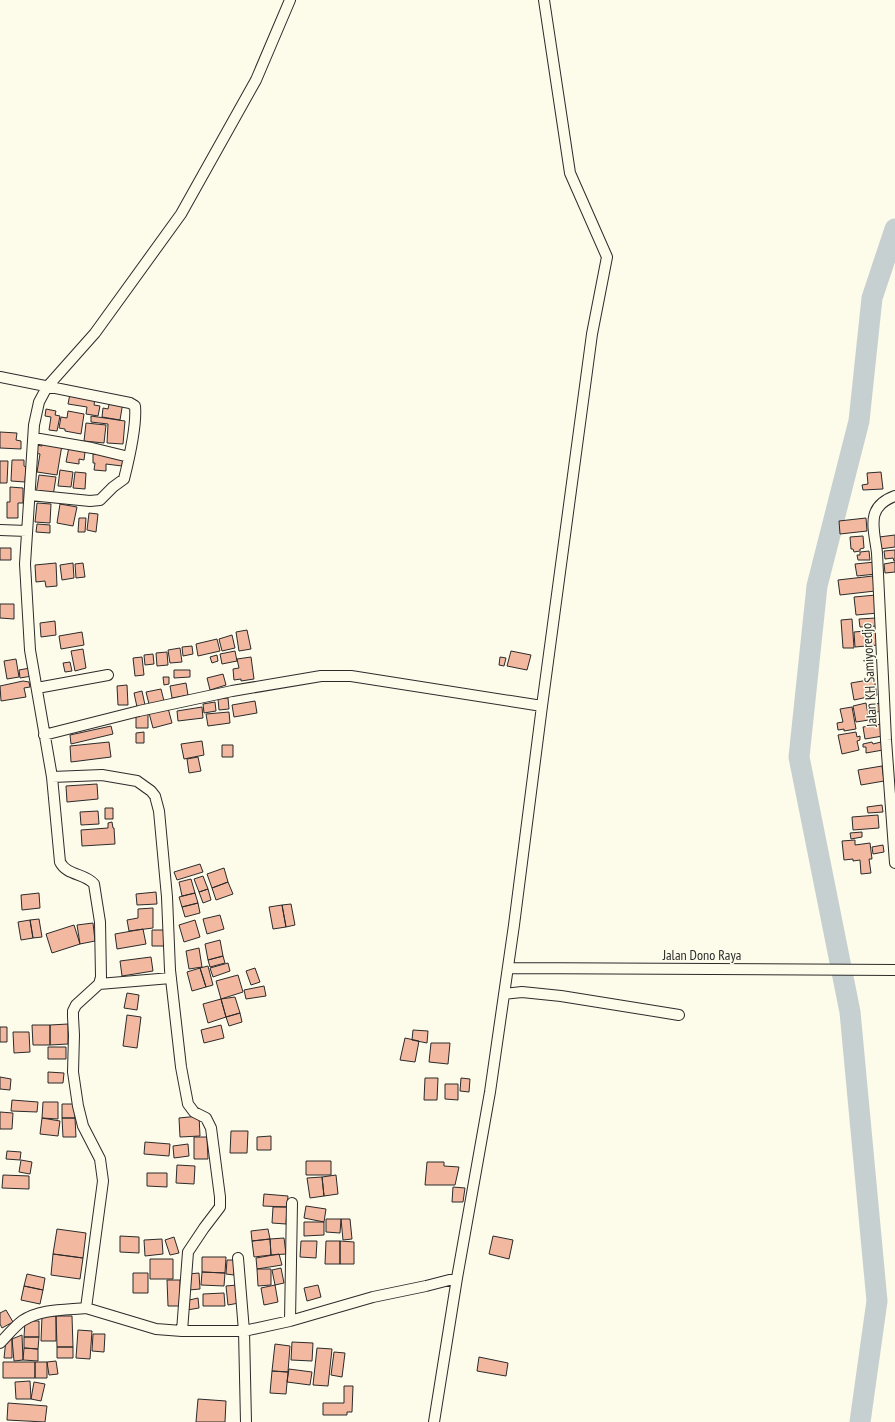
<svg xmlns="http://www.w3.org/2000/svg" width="895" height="1422" font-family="'PT Sans Narrow',sans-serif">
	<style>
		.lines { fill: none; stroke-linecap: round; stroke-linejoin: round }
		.river { stroke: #c7d0d0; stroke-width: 21 }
		.building { fill: #f2b8a0; stroke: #2b2b2b }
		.minor-casing { stroke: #2b2b2b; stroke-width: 12 }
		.minor { stroke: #fdfbea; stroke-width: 10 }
		.labels { text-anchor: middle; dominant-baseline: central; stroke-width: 3; stroke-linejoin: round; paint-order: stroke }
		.street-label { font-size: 14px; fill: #2b2b2b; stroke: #fdfbea }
	</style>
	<rect width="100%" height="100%" fill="#fdfbea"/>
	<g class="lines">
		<path class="river" d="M860 1422 877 1301 850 1012 799 757 817 586 859 421 872 298 895 229"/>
	</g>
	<path class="building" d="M70 394 95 398 94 405 100 406 98 416 86 414 87 407 68 404Z
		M110 400 123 402 120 420 102 417 103 408 108 409Z
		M46 409 56 411 55 415 60 416 57 431 49 430 51 417 45 416Z
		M68 411 84 414 81 434 65 431V429L59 428 61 417 67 418Z
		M91 416 125 421 123 444 107 443 108 424 91 422Z
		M86 423 106 425 104 443 84 441Z
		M0 432 17 433 16 440 21 441V449L0 448Z
		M42 442 62 445 57 475 37 472 40 454 35 453 37 445 42 446Z
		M69 447 81 449V451L85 452 84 460 79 459V464L66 462Z
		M93 454 123 457 122 466 106 464V471L94 470 95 463H93Z
		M12 460H24V466L26 467 25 482 11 481Z
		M0 461H8L7 483H0Z
		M60 470 73 472 71 487 58 486Z
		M75 472 86 473 85 489 73 488Z
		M881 472 883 489 863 490 862 485 868 484 867 473Z
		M39 475 56 477 53 496 36 494Z
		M10 487 23 488V503H18V518H7V502H10Z
		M37 503 51 504 50 523 35 522Z
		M60 504 77 507 73 526 57 523Z
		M89 513 98 514 96 532 87 530Z
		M79 518H86L85 532H78Z
		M866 518 867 531 840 534 839 521Z
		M37 524 50 525V533L36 532Z
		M895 535V547L880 549 879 537Z
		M863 536 864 548 860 549V551L854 552 853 549H851L850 537Z
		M0 548H11V560H0Z
		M895 550V561H894L893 558 885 559 884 551Z
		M869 551 870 560H858L857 555H860V552Z
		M875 562 876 574 857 576 855 564Z
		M895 562V572L885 573 884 564Z
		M56 563 57 586 46 587 45 581 36 582 35 565Z
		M73 563 74 578 62 580 60 565Z
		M83 563 85 577 76 578 75 564Z
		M873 576 875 591 840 595 838 580Z
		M876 595 878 613 856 615 854 597Z
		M0 604H14V619L0 618Z
		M876 618 877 626 860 627 859 619Z
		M852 619 854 648H843L841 620Z
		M55 621 56 635 41 637 40 623Z
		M247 630 251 649 239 651 236 632Z
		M876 630 878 645 855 647 854 632Z
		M82 632 84 645 61 649 59 636Z
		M232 635 235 648 222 651 219 639Z
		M217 639 220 651 198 656 196 644Z
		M192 646 193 654 183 656 182 647Z
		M180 648 182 662 170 663 168 650Z
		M83 649 86 668 75 671 71 651Z
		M235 651 237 661 222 664 220 654Z
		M511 651 531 655 527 670 507 666Z
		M167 652 168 665 157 666 156 653Z
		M153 654 154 664 145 665 144 655Z
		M217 655 218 661 212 663 210 657Z
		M142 657 144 675 135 676 133 658Z
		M251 657 254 679 241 681V679L234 680 233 669 239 668 237 659Z
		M500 657 506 658 504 666 499 665Z
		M16 659 19 677 7 679 4 661Z
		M70 662 72 671 65 672 63 663Z
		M30 668 32 676 20 678 19 670Z
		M174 670H190V677L174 678Z
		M223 674 226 685 210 690 207 678Z
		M163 677H169V684L164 685Z
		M874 679 877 695 854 700 851 683Z
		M23 681 29 682 30 687 24 688 26 697 1 701 0 686Z
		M186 683 188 695 172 698 170 686Z
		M127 685 128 705H118L117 686Z
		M161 689 164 701 149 704 146 692Z
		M142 691 145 705 137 707 134 693Z
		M228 698 229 709 219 710 218 699Z
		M255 701 257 713 234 717 232 705Z
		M215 702 216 711 204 713 203 704Z
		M866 703 869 720 856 722 853 706Z
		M881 703 883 711 870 713 869 705Z
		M202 707 203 718 178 721 177 711Z
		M852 707 856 729 844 731V729L838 730 837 723 843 722 840 709Z
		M168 708 172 723 153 728 149 713Z
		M229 712 230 723 208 726 206 714Z
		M136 714H148V728H136Z
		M881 724 883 736 865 739 863 727Z
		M111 726 113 734 71 744 70 735Z
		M144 732V743H136V733Z
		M856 732 857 737 860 736V740L857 741 859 750 842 754 838 735Z
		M202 741 204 755 184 759 181 744Z
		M109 742 111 757 71 762 70 746Z
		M872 742 873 744 881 742 883 750 866 753V747H863V744Z
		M222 745H233V757H222Z
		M198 757 201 771 189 773 187 759Z
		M882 766 884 781 861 785 858 770Z
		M97 784 98 799 67 802 66 786Z
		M882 805 883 812 868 813 867 807Z
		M105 808H113V819H105Z
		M98 811 99 824 81 825 80 812Z
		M878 815 879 828 853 830 852 817Z
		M112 822 113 828H114L115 844 82 846 81 830 108 828V823Z
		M862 832V837L851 839 850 833Z
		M855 840V845L870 843 872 859H869L871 873 861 874 860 860 853 861V859L844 860 842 841Z
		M883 845 884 852 873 854 872 847Z
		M200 864 203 872 177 880 174 872Z
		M224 868 228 882 212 888 207 874Z
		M203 876 208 889 199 892 194 879Z
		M191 879 195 893 182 896 179 882Z
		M228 882 233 894 216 900 212 888Z
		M208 889 211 900 203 903 199 892Z
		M156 892 157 904 137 905 136 894Z
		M39 893 40 908 22 910 21 895Z
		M195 893 198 903 182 907 179 897Z
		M198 903 200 913 185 917 182 907Z
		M291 904 295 925 286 927 282 905Z
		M282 905 286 927 273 929 269 907Z
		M153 908V928L129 931 127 920 138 918V909Z
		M220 915 224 929 207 934 203 919Z
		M39 919 42 937 33 938 30 920Z
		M30 920 33 938 21 940 18 922Z
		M195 920 200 937 184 942 179 925Z
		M93 923 95 941 80 944 77 925Z
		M74 925 80 944 52 953 46 934Z
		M143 929 146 944 117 949 115 934Z
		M152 930H165V946H152Z
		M220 940 223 956 208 960 205 944Z
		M199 948 202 967 189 969 186 951Z
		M223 956 225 963 210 967 208 960Z
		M151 957 153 971 122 976 120 961Z
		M228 963 230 971 213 977 210 968Z
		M208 966 213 985 206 987 200 968Z
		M200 968 206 987 192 991 187 972Z
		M255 968 260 982 251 985 246 971Z
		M238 975 243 992 221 999 216 981Z
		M264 986 266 996 246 999 244 990Z
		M127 993 139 995 137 1010 124 1008Z
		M235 997 240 1013 226 1017 221 999Z
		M221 999 226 1017 208 1023 203 1004Z
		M240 1013 242 1022 229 1026 226 1017Z
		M127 1015 141 1017 137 1048 123 1046Z
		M68 1024V1044L50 1045V1025Z
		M32 1025H50V1045H33Z
		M221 1025 224 1038 204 1043 201 1030Z
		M0 1027H7V1042H0Z
		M413 1030 428 1031 427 1043 412 1040Z
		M13 1032H29L30 1052 14 1053Z
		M405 1038 419 1041 415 1062 400 1060Z
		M431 1043H450L448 1064 429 1062Z
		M48 1047H66V1059H48Z
		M48 1072 64 1073 63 1083H48Z
		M0 1077 11 1079 10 1090 0 1089Z
		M425 1078H438L437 1100H424Z
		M461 1078 470 1079 469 1092 460 1091Z
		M445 1084H458V1100L445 1099Z
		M12 1100 38 1102 37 1112 11 1111Z
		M43 1102H58V1119L42 1118Z
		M62 1104H75V1118H62Z
		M0 1112 13 1113 12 1129H0Z
		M199 1116 200 1136 180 1137 179 1118Z
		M42 1118 60 1121 58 1136 40 1134Z
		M62 1118H75L76 1137H63Z
		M231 1131H248L247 1153H230Z
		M271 1136V1150H257V1137Z
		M194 1137H207L208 1159H194Z
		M145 1142 170 1144 169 1156 144 1154Z
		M188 1144 189 1156 174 1158 173 1146Z
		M7 1151 21 1152 20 1160 6 1159Z
		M21 1160 32 1162 30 1174 19 1172Z
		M306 1161H331V1175H306Z
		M427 1162H444V1166L459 1167 455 1185H425Z
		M177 1165 195 1166 194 1184 176 1183Z
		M147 1173H167V1187L147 1186Z
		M3 1175 29 1176V1189L2 1188Z
		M336 1175 338 1194 324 1196 322 1177Z
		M322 1177 324 1196 310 1198 307 1178Z
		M453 1187 465 1188 463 1202H452Z
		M264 1194 288 1196 287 1207 263 1206Z
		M306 1206 326 1209 324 1222 304 1218Z
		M273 1207H287L286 1224 272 1223Z
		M326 1219H341L340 1233 326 1232Z
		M341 1219H350L352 1239 343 1240Z
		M304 1222H324V1235L304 1236Z
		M57 1229 86 1233 83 1258 53 1254Z
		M268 1229 270 1239 252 1241 251 1231Z
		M120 1236 139 1237V1253L120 1252Z
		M493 1236 513 1240 509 1259 489 1254Z
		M174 1237 179 1253 170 1255 165 1240Z
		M284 1238 286 1254 271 1255 270 1239Z
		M162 1239 163 1254 145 1256 144 1240Z
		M270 1239 271 1255 254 1257 252 1241Z
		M301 1241H317L316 1258 300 1257Z
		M326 1241H340V1264H325Z
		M340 1241 354 1242V1264H340Z
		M53 1254 83 1258 80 1279 51 1275Z
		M279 1254 282 1265 257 1269 256 1258Z
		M202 1257H226L225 1273 202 1272Z
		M150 1259H173V1279H150Z
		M227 1260H235L234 1275 226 1274Z
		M281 1268 284 1283 275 1285 272 1270Z
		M257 1269H271V1285L258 1286Z
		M202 1272 225 1273 224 1286 201 1285Z
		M133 1273H148V1293H133Z
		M199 1273 200 1289 189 1290 188 1274Z
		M27 1274 45 1278 43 1290 24 1286Z
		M167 1280H180V1306H168Z
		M237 1285 239 1303 228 1305 226 1286Z
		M275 1285 278 1302 264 1305 261 1288Z
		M318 1285 321 1297 307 1301 304 1288Z
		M24 1286 43 1290 40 1304 21 1300Z
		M224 1293 225 1306H203V1294Z
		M198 1298 199 1308 187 1310 185 1301Z
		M6 1310 13 1322 2 1328 0 1324V1313Z
		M42 1316H56V1341H41Z
		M56 1316H72L73 1347H57Z
		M25 1321H39V1337H24Z
		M78 1330 92 1331 90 1359 76 1358Z
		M93 1334H105L104 1352 92 1351Z
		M22 1335 23 1360 14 1361 12 1339Z
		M24 1337H39L38 1349 24 1348Z
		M12 1339V1358H4L6 1340Z
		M292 1342 313 1343 312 1361 291 1360Z
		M275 1344 290 1346 288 1372 272 1371Z
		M57 1347H73V1358H57Z
		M24 1348 38 1349V1361L23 1360Z
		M317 1348 332 1349 328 1386 313 1385Z
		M334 1352 345 1353 342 1377 331 1375Z
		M479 1357 508 1363 506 1376 477 1371Z
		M56 1361 58 1374 49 1375 47 1362Z
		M3 1362H35V1378H3Z
		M35 1362H47V1378H35Z
		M289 1369 312 1372 310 1385 287 1382Z
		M272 1371 288 1372 286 1394 270 1393Z
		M30 1381 31 1399H16L15 1382Z
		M34 1382 45 1384 41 1401 31 1399Z
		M344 1386H353L352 1412H347V1415H323V1403H344Z
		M198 1399 226 1401 225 1422H196Z
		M8 1403 47 1406 45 1422 7 1420Z"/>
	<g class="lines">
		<g class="minor-casing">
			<path id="minor" d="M290 0 256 80 181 214 95 333 47 387 39 402 34 425 25 564 30 650 52 777 60 862C67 876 85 873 94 884L100 922 101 977 99 984 76 1005 73 1011V1017L74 1035 73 1072 78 1106 83 1126 100 1159 103 1181 86 1308 156 1329 182 1331H244L290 1321 373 1297 426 1286 457 1278
				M0 377 130 403 135 406C137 426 129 459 124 479L113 487 100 500 90 501 30 495
				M34 438 92 448 129 457
				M895 496C865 507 874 528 877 553L886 740 895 863
				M0 530 27 531
				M37 688 108 675
				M44 735 139 711 232 691 321 676H351L542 706
				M52 777 102 775 137 781 151 791 155 796 159 811 167 897 170 970 181 1067 188 1104 194 1112 206 1118 211 1128 220 1197V1207L204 1228 188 1252 182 1331
				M508 968 895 970
				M99 984 171 978
				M504 994 522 992 561 996 679 1015
				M238 1258 244 1331 246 1422
				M290 1321 292 1203
				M0 1343C7 1336 14 1327 22 1321 40 1309 64 1310 86 1308
				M434 1422 457 1278 490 1092 514 925 542 706 592 334 607 257 570 173 544 0"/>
		</g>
		<use href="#minor" class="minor"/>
	</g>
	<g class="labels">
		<g class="street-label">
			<text transform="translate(869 675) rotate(-93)">Jalan KH Samiyoredjo</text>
			<text x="702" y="955">Jalan Dono Raya</text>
		</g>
	</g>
</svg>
